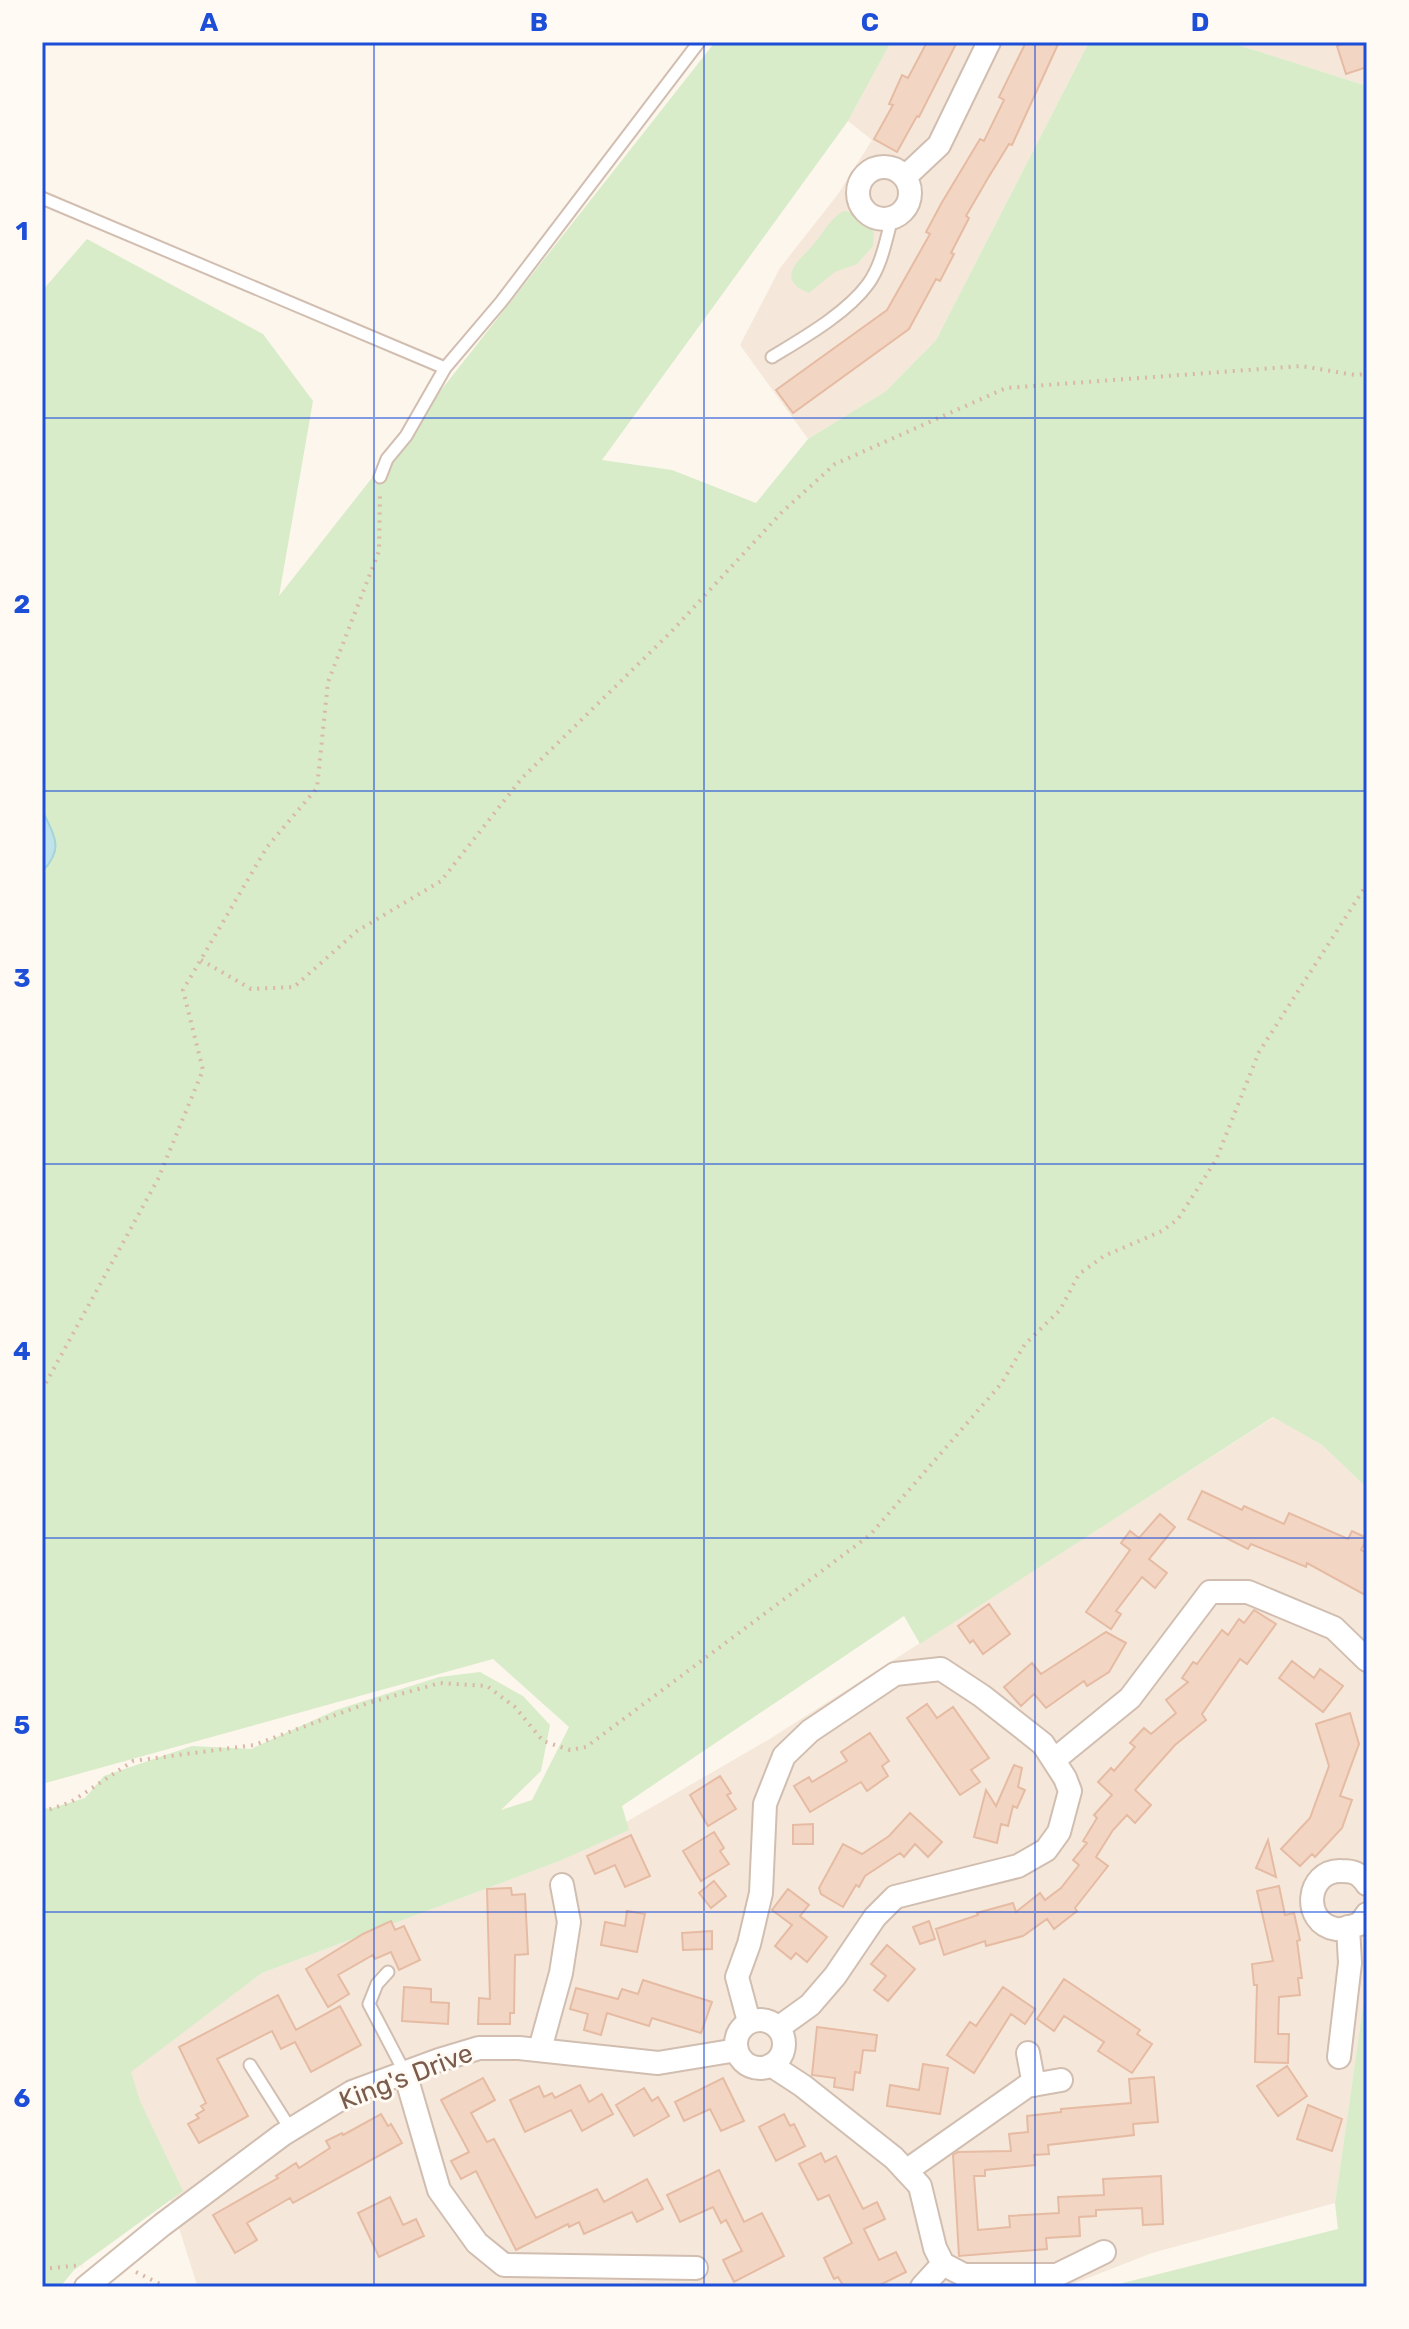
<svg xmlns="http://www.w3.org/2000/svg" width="1409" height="2329" font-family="Rubik,sans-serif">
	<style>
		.residential { fill: #f5e8da }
		.green { fill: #d8ecc9 }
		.water { fill: #bfe3e8; stroke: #a5d3da; stroke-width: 2 }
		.building { fill: #f3d5c3; stroke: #e6bba3; stroke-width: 2 }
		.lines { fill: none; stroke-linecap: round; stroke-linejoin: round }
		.lane-casing { stroke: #d1beb0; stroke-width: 15 }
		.street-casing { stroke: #d1beb0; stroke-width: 26 }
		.path { stroke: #d9b8a5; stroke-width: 4; stroke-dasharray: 2 6; stroke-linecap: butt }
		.lane { stroke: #fff; stroke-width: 11 }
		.street { stroke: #fff; stroke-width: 22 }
		.grid { fill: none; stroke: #1d4ed8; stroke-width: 2; stroke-opacity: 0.55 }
		.labels { text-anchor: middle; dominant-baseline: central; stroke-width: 6; stroke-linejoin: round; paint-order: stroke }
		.street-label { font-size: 26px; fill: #7a5c4d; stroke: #fffaf3 }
		.neatline { fill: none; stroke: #1d4ed8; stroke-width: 3 }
		.grid-label { font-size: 26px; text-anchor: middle; font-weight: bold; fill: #1d4ed8 }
	</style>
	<rect width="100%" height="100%" fill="#fdf6ec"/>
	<path class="residential" d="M891 42H1089L936 340 886 391 808 439 740 345 780 268 838 194 872 140 848 121Z
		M1229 42H1367V86Z
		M1274 1417 1322 1445 1367 1488V1978L1335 2203 1152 2253 1065 2287 197 2285 130 2072 262 1973 557 1862 768 1740Z"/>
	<path class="green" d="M715 42H891L848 121 602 460 672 470 756 503 808 439 886 391 936 340 1089 42H1229L1367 86V1488L1322 1445 1273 1417 920 1644 904 1616 622 1806 629 1830 557 1862 262 1973 131 2072 140 2101 183 2191 74 2270 60 2287H42V1807L49 1809 85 1798 104 1776 192 1746 251 1749 336 1710 439 1677 480 1672 523 1696 550 1725 541 1771 501 1810 532 1800 569 1727 493 1659 42 1784V291L87 239 263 334 313 401 279 596Z
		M843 211 858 213 868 221 874 233 873 246 857 264 835 272 809 293C774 279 799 261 813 245 824 232 828 221 843 211Z
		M1367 1978V2287H1107L1338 2229 1335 2203Z"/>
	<path class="water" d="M45 816C57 841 62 850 42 872V820Z"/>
	<path class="building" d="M927 42H957L919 117 917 116 897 152 874 139 893 105 889 104 902 75 908 78Z
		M1026 42H1059L1012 145 1009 144 988 178 966 216 969 218 951 253 954 254 940 281 936 279 909 329 793 413 776 390 887 310 930 234 926 232 941 204 980 139 984 141 1004 100 999 97Z
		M1348 42H1367V67L1346 74 1337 46Z
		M1202 1491 1242 1510 1244 1506 1284 1524 1289 1513 1348 1539 1352 1531 1367 1538 1361 1550 1367 1553V1596L1307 1563 1306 1567 1251 1544 1248 1549 1188 1519Z
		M1160 1514 1175 1527 1149 1559 1167 1573 1155 1588 1142 1577 1116 1611 1121 1614 1111 1629 1086 1612 1130 1550 1121 1543 1130 1531 1139 1538Z
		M989 1604 1010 1634 983 1654 973 1640 970 1643 958 1626Z
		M1254 1610 1276 1624 1247 1664 1240 1659 1202 1714 1206 1720 1175 1745 1135 1790 1151 1805 1135 1823 1127 1815 1113 1830 1096 1857 1108 1866 1075 1908 1077 1911 1054 1929 1047 1919 1023 1936 986 1946 985 1941 944 1955 936 1929 978 1915 977 1913 1013 1903 1016 1912 1040 1893 1045 1900 1061 1888 1079 1865 1073 1860 1087 1843 1083 1841 1097 1818 1094 1815 1112 1795 1098 1782 1111 1768 1114 1771 1135 1747 1130 1743 1144 1728 1151 1734 1176 1713 1166 1700 1188 1682 1182 1678 1193 1662 1197 1664 1222 1630 1228 1635 1239 1619 1244 1623Z
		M1106 1632 1126 1643 1109 1672 1087 1686 1084 1681 1046 1708 1034 1694 1021 1706 1004 1687 1032 1663 1041 1674Z
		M1292 1661 1314 1678 1320 1669 1343 1686 1323 1712 1279 1678Z
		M927 1704 937 1718 953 1707 989 1758 971 1770 980 1782 960 1795 907 1718Z
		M1350 1713 1359 1744 1340 1796 1352 1800 1342 1828 1315 1857 1312 1854 1300 1866 1281 1849 1310 1818 1329 1766 1316 1724Z
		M870 1733 889 1761 882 1766 888 1776 867 1791 861 1782 810 1812 794 1786 809 1777 812 1782 847 1761 841 1752Z
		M1014 1765 1022 1768 1018 1787 1025 1790 1017 1808 1013 1806 1008 1826 1001 1824 997 1843 974 1837 986 1790 996 1806Z
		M720 1776 731 1793 727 1795 736 1809 708 1826 690 1795Z
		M910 1813 942 1842 928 1857 915 1844 904 1857 900 1853 865 1876 859 1887 856 1885 843 1907 821 1894 819 1888 843 1844 862 1854 889 1836Z
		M813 1824V1844H793V1825Z
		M714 1832 724 1848 720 1851 729 1864 701 1881 683 1851Z
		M631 1835 650 1876 625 1887 615 1865 595 1874 587 1856Z
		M1268 1840 1276 1877 1256 1868Z
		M714 1881 726 1896 711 1908 699 1893Z
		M1279 1886 1285 1915 1294 1913 1300 1940 1297 1941 1302 1978H1298L1300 1995 1279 1997 1278 2034H1289L1288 2063 1255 2062 1257 1985H1254L1252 1964 1273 1961 1257 1891Z
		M511 1888 512 1895 525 1894 528 1954 515 1955 514 2013H510V2024H478L479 1998 490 1999 487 1889Z
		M788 1889 809 1905 800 1916 827 1937 807 1962 796 1953 791 1959 775 1946 792 1925 772 1910Z
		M627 1911 645 1914 637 1952 601 1945 605 1922 625 1926Z
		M391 1921 395 1930 404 1926 420 1960 399 1970 391 1952 375 1959 373 1955 338 1975 349 1994 328 2007 306 1969 363 1934Z
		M929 1921 935 1939 920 1944 913 1927Z
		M712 1931V1949L683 1950 682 1933Z
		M887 1945 915 1969 888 2001 874 1990 886 1976 871 1964Z
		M1064 1979 1140 2030 1137 2034 1152 2044 1132 2073 1098 2051 1104 2042 1064 2016 1054 2031 1037 2019Z
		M643 1980 712 2002 701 2033 652 2018 649 2026 607 2013 601 2035 584 2030 588 2014 570 2009 576 1988 618 1999 622 1989 638 1994Z
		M404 1987 431 1989V2002L449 2003 448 2024 402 2021Z
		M1003 1987 1035 2009 1025 2024 1011 2014 974 2073 947 2055 970 2022 976 2026Z
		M278 1995 296 2030 340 2006 361 2045 311 2072 295 2042 281 2049 272 2031 217 2059 248 2116 199 2143 188 2124 199 2118 196 2115 204 2110 201 2106 206 2103 179 2047Z
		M817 2027 877 2035 875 2051 863 2050 860 2073 855 2072 853 2090 834 2087 835 2078 812 2075Z
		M923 2064 948 2068 940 2114 887 2106 890 2085 919 2090Z
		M1287 2066 1307 2096 1278 2116 1257 2086Z
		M1154 2077 1158 2122 1133 2124 1134 2135 1048 2145 1049 2154 1034 2155 1035 2165 985 2170V2176H974L978 2230 1010 2227 1009 2216 1059 2213 1058 2197 1104 2195 1103 2179 1161 2176 1163 2224 1143 2225 1142 2208 1096 2210V2216L1079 2217 1080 2236 1046 2238 1047 2249 959 2256 953 2155 958 2152 1011 2151 1009 2134 1028 2132 1027 2116 1061 2112V2109L1131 2103 1129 2079Z
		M483 2078 495 2100 471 2113 487 2142 494 2139 536 2218 597 2189 604 2202 647 2179 663 2209 637 2222 632 2212 584 2234 579 2222 569 2227 568 2224 516 2250 476 2171 461 2179 451 2161 469 2152 441 2100Z
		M723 2078 744 2121 721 2131 710 2109 684 2121 675 2102Z
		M580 2085 589 2102 602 2094 613 2114 582 2131 571 2110 525 2132 510 2100 539 2086 544 2097 552 2093 555 2098Z
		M644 2088 652 2101 658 2097 669 2116 634 2136 616 2105Z
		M1308 2105 1342 2119 1332 2151 1297 2139Z
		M381 2114 388 2126 391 2124 402 2143 293 2203 290 2198 247 2223 257 2240 235 2253 213 2215 278 2178 276 2176 296 2163 299 2168 330 2148 326 2141 342 2133 343 2135Z
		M784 2114 790 2126 794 2124 805 2146 776 2161 759 2127Z
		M821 2153 825 2162 836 2156 863 2209 877 2202 885 2219 864 2229 879 2260 896 2252 906 2272 876 2287H844L838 2277 834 2279 824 2258 852 2243 829 2195 818 2200 799 2164Z
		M719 2170 744 2222 762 2213 784 2256 734 2282 723 2260 742 2251 726 2220 721 2223 713 2207 680 2222 667 2195Z
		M390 2197 403 2225 416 2219 424 2236 379 2257 358 2213Z"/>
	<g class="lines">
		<g class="lane-casing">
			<path id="lane" d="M42 198 445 368 501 302 699 42
				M772 357C803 338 847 313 868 284 882 265 886 239 892 218
				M380 477 387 459 406 436 445 368
				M388 1972 377 1984 369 2004 405 2073
				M250 2065 291 2130"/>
		</g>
		<g class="street-casing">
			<path id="street" d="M858 193a26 26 0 1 1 52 0a26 26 0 1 1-52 0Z
				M905 177 939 145 989 42
				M1054 1760 1130 1698 1210 1592H1248L1334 1628 1367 1660
				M1367 1884C1359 1873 1354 1871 1341 1871 1306 1870 1301 1923 1336 1929 1342 1930 1353 1926 1360 1924L1367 1914
				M736 2044a24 24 0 1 1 48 0a24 24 0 1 1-48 0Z
				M749 2022 737 1977 749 1944 761 1893 765 1804 784 1756 810 1731 895 1674 941 1669 982 1696 1043 1744 1065 1778 1070 1791 1059 1832 1046 1850 1018 1866 895 1897 875 1917 835 1976 810 2005 778 2028
				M540 2049 561 1973 569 1922 562 1885
				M1028 2053 1034 2085
				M1339 2057 1350 1963 1348 1927
				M771 2065 803 2086 894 2158 920 2186 935 2248 943 2264 964 2275H1057L1104 2252
				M405 2073 439 2190 477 2243 504 2265 696 2268
				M906 2171 1027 2086 1061 2080
				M86 2287 162 2225 282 2135 352 2092 439 2060 479 2048H519L658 2063 737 2050
				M922 2287 943 2264"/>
		</g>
		<path class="path" d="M201 960 251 989 294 987 357 931 441 881 522 778 671 632 782 512 835 464 1006 388 1301 366 1355 375 1367 374
			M42 1390 158 1179 203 1070 183 990 267 847 317 788 328 682 379 551 380 491
			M42 1812 71 1802 133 1761 254 1745 368 1703 440 1683 487 1686 515 1707 543 1741 570 1750 586 1747 870 1535 1001 1384 1025 1344 1060 1310 1079 1274 1104 1256 1162 1231 1178 1219 1216 1160 1259 1052 1367 884
			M42 2269 82 2265
			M136 2272 166 2287"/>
		<use href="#lane" class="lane"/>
		<use href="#street" class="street"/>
	</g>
	<path class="grid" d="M374 42V2287M704 42V2287M1035 42V2287M42 418H1367M42 791H1367M42 1164H1367M42 1538H1367M42 1912H1367"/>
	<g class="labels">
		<g class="street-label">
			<text transform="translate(406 2077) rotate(-21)">King's Drive</text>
		</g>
	</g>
	<rect width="1409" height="2329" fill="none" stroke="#fffaf3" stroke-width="88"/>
	<rect x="44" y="44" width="1321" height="2241" class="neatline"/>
	<g class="grid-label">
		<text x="209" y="31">A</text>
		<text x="539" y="31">B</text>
		<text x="870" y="31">C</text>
		<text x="1200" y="31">D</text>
		<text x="22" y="240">1</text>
		<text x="22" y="613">2</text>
		<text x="22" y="987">3</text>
		<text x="22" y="1360">4</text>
		<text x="22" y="1734">5</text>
		<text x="22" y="2107">6</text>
	</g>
</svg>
